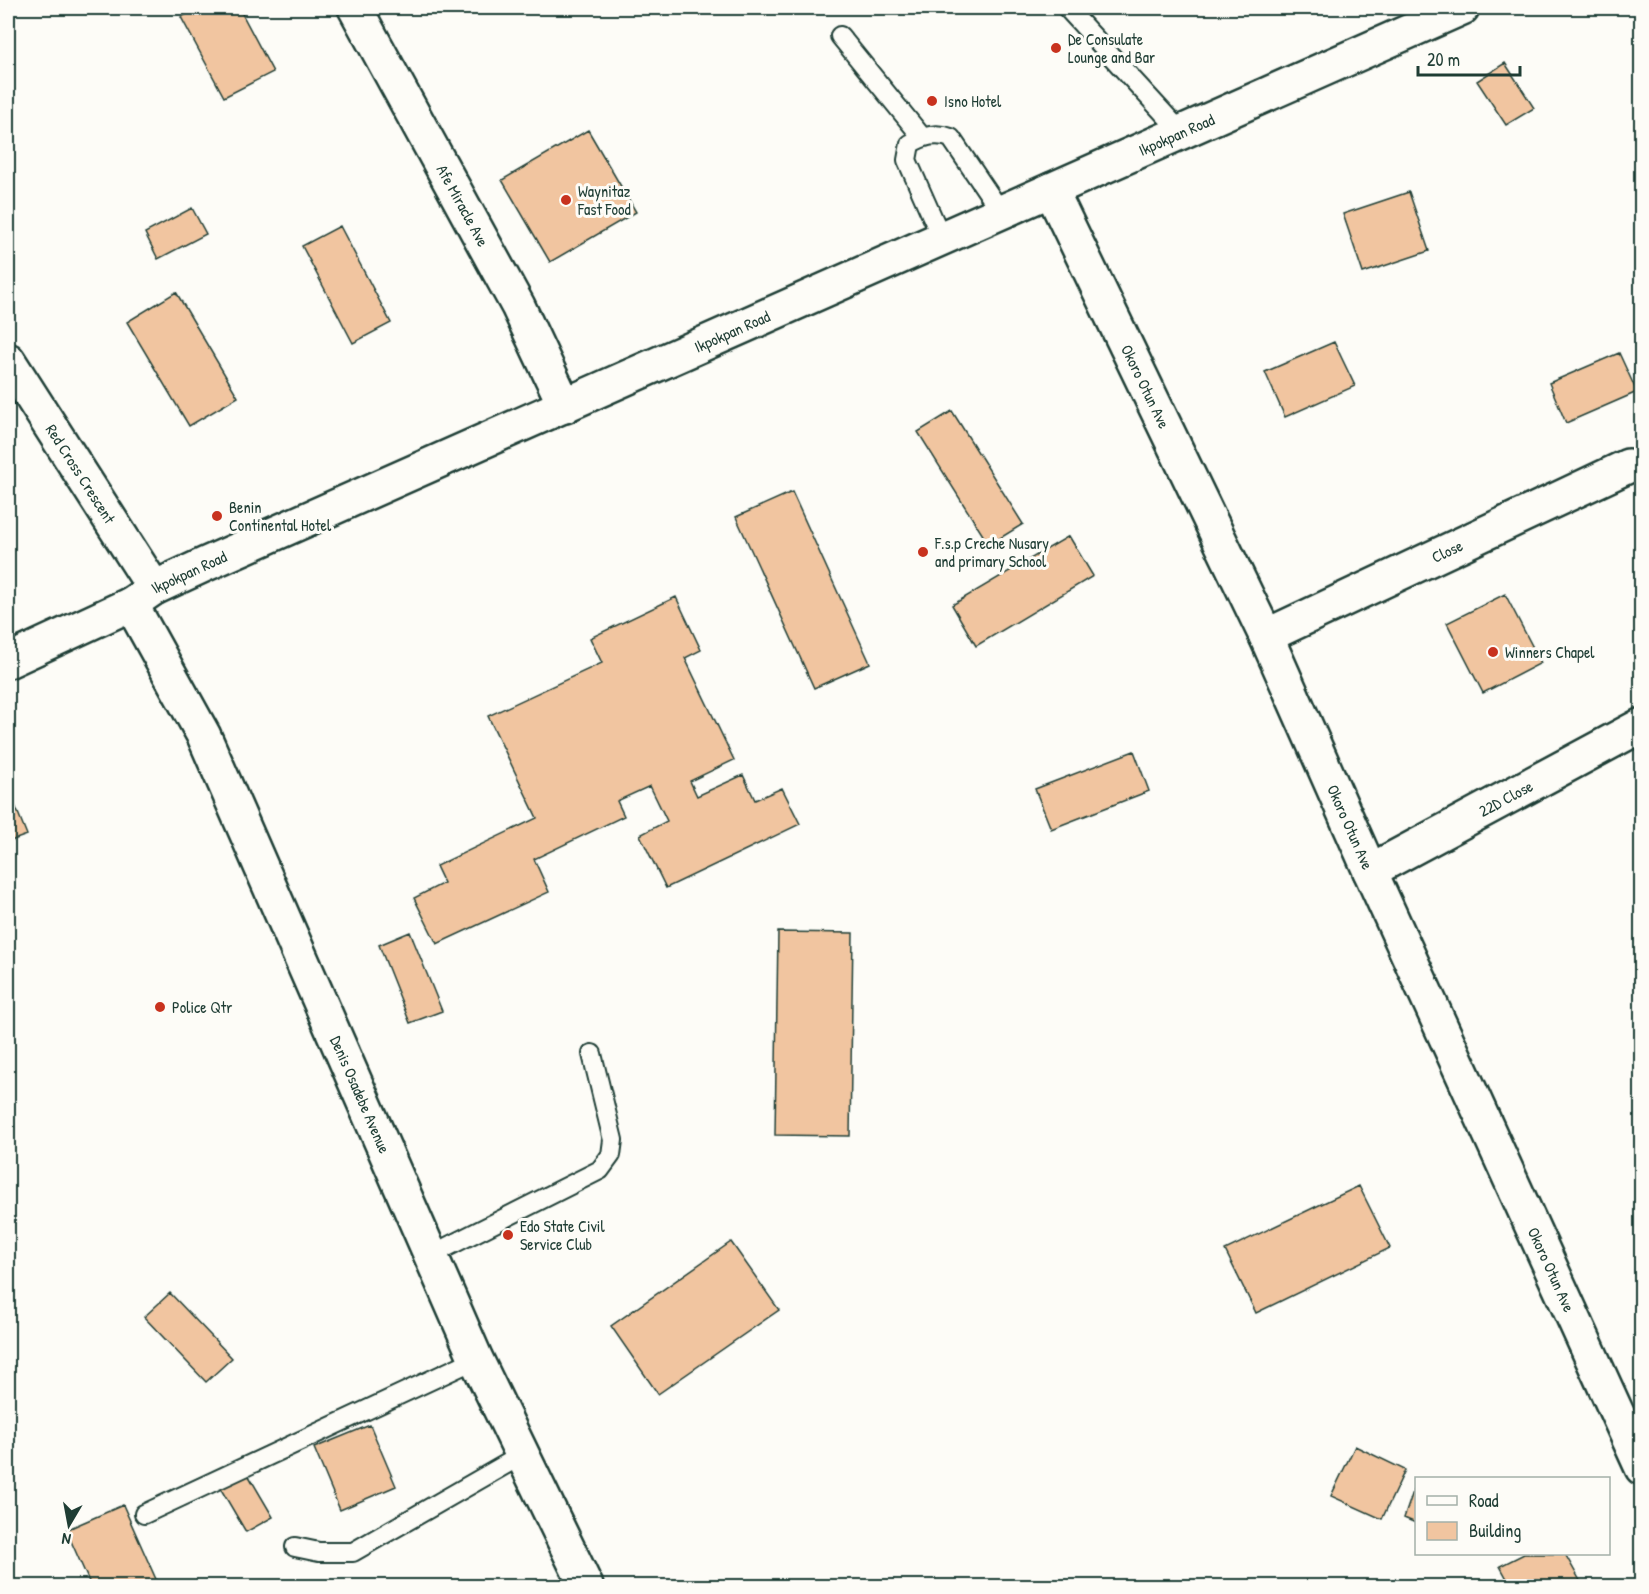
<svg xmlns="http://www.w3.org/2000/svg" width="1649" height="1594" font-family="'Patrick Hand',sans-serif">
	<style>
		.building { fill: #f1c5a0; stroke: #1f3d34; stroke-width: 1.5 }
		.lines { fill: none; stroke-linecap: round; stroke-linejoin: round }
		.lane-casing { stroke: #1f3d34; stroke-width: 22 }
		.street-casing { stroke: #1f3d34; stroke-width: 38 }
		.secondary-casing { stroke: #1f3d34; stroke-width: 38 }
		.lane { stroke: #fdfcf7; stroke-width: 18 }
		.street { stroke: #fdfcf7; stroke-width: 33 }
		.secondary { stroke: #fdfcf7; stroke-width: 33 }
		.poi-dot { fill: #c8321e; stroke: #fdfcf7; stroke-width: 2 }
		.labels { text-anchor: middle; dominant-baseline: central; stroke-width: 6; stroke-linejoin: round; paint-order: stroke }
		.poi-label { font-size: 16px; fill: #1f3d34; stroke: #fdfcf7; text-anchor: start }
		.street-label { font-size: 16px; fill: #1f3d34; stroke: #fdfcf7 }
	</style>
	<rect width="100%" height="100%" fill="#fdfcf7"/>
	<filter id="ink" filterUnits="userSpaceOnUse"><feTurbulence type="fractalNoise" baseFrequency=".0167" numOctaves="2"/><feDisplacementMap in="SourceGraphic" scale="12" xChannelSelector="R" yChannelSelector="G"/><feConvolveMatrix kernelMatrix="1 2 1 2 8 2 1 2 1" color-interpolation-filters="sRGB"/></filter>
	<g filter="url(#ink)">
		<path class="building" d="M199 8H239L273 72 224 97 181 17Z
			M1505 63 1534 108 1506 125 1477 81Z
			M588 130 636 212 550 262 502 180Z
			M1409 192 1429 251 1363 273 1343 214Z
			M192 208 206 234 158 259 145 233Z
			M340 226 391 323 353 343 302 246Z
			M176 292 238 397 189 426 127 322Z
			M1334 342 1355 386 1285 417 1265 372Z
			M1619 353 1637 392 1566 423 1549 383Z
			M952 411 1023 524 989 545 918 432Z
			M792 492 870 663 814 688 736 517Z
			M1069 536 1093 576 976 646 952 605Z
			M1505 594 1541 663 1483 693 1447 623Z
			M676 597 701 650 685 658 734 760 690 781 697 796 743 775 755 800 782 788 800 824 666 888 640 835 667 821 650 786 617 801 624 816 534 859 549 892 437 944 414 898 444 883 436 866 537 818 488 716 602 663 590 638Z
			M1134 751 1149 791 1051 829 1035 789Z
			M8 788 27 835 8 842Z
			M410 932 442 1011 410 1023 379 945Z
			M778 932 853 933 850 1136 775 1135Z
			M1359 1186 1390 1248 1256 1313 1225 1250Z
			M731 1242 779 1310 658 1394 611 1326Z
			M170 1293 232 1358 206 1382 144 1317Z
			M370 1425 396 1486 340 1510 314 1448Z
			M1355 1446 1405 1470 1382 1519 1331 1496Z
			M246 1471 273 1517 246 1532 219 1486Z
			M1416 1483V1523L1404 1518Z
			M123 1505 159 1586H91L66 1530Z
			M1524 1554H1565L1583 1586H1511L1500 1566Z"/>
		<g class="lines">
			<g class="lane-casing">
				<path id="lane" d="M1067 8 1181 132
					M840 36 922 137
					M942 239 907 160 910 144C923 136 936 132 951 138L1001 212
					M431 1255 600 1170 611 1155 613 1140 592 1054
					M144 1514 476 1359
					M295 1547 319 1552H353L522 1455"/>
			</g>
			<g class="street-casing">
				<g id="street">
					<path id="s1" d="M355 8 518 306 565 406"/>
					<path id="s2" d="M1051 190 1266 636 1370 871 1642 1468"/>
					<path id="s3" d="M8 360 154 588"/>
					<path id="s4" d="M131 604 204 736 476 1359 586 1586"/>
					<path id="s5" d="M1266 636 1628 466"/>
					<path id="s6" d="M1370 871 1642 725"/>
				</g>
			</g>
			<g class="secondary-casing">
				<g id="secondary">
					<path id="s7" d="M8 661 131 604 154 588 206 564 1462 8"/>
				</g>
			</g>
			<use href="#lane" class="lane"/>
			<use href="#street" class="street"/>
			<use href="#secondary" class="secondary"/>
		</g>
	</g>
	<g class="poi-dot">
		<circle cx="1056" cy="48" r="6"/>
		<circle cx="932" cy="101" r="6"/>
		<circle cx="566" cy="200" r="6"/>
		<circle cx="217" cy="516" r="6"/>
		<circle cx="923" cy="552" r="6"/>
		<circle cx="1493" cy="652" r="6"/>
		<circle cx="160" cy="1007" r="6"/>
		<circle cx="508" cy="1235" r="6"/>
	</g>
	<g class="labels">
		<g class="poi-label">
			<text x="1068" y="39">De Consulate<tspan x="1068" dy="18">Lounge and Bar</tspan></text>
			<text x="944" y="101">Isno Hotel</text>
			<text x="578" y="191">Waynitaz<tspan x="578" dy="18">Fast Food</tspan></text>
			<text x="229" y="507">Benin<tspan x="229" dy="18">Continental Hotel</tspan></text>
			<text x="935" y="543">F.s.p Creche Nusary<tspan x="935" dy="18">and primary School</tspan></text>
			<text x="1505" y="652">Winners Chapel</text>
			<text x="172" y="1007">Police Qtr</text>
			<text x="520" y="1226">Edo State Civil<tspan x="520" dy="18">Service Club</tspan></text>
		</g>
		<g class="street-label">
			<text stroke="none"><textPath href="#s7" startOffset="1282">Ikpokpan Road</textPath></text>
			<text stroke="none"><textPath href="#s1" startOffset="225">Afe Miracle Ave</textPath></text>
			<text stroke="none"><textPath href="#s7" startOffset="796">Ikpokpan Road</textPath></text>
			<text stroke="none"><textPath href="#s2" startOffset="218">Okoro Otun Ave</textPath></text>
			<text stroke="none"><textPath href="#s3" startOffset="135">Red Cross Crescent</textPath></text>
			<text stroke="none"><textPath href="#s5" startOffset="200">Close</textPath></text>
			<text stroke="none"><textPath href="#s7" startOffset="202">Ikpokpan Road</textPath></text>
			<text stroke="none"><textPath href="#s6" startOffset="154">22D Close</textPath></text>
			<text stroke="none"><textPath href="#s2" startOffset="704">Okoro Otun Ave</textPath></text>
			<text stroke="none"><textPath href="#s4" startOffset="542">Denis Osadebe Avenue</textPath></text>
			<text stroke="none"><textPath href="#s2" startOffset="1190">Okoro Otun Ave</textPath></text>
		</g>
	</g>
	<rect width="1649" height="1594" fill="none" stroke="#fdfcf7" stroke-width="30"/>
	<rect x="15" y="15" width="1619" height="1564" fill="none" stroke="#1f3d34" stroke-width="2" filter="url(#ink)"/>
	<rect x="1415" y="1477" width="195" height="78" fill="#fdfcf7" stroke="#a4b0a9" stroke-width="1.5"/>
	<rect x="1427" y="1496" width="30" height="9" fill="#fdfcf7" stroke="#a4b0a9" stroke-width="1.5"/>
	<text x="1469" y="1507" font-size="18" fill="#1f3d34">Road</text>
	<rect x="1427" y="1522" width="30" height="18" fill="#f1c5a0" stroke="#a4b0a9" stroke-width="1.5"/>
	<text x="1469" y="1537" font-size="18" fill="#1f3d34">Building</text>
	<g transform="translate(69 1525) rotate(190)" stroke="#fdfcf7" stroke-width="4.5" paint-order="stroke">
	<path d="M0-4.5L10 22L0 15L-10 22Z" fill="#1f3d34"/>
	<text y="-9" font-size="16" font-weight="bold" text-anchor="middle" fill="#1f3d34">N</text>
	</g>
	<path d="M1418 66v9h102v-9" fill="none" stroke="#1f3d34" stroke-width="3"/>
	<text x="1427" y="66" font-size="18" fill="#1f3d34" stroke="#fdfcf7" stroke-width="4.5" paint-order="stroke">20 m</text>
</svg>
